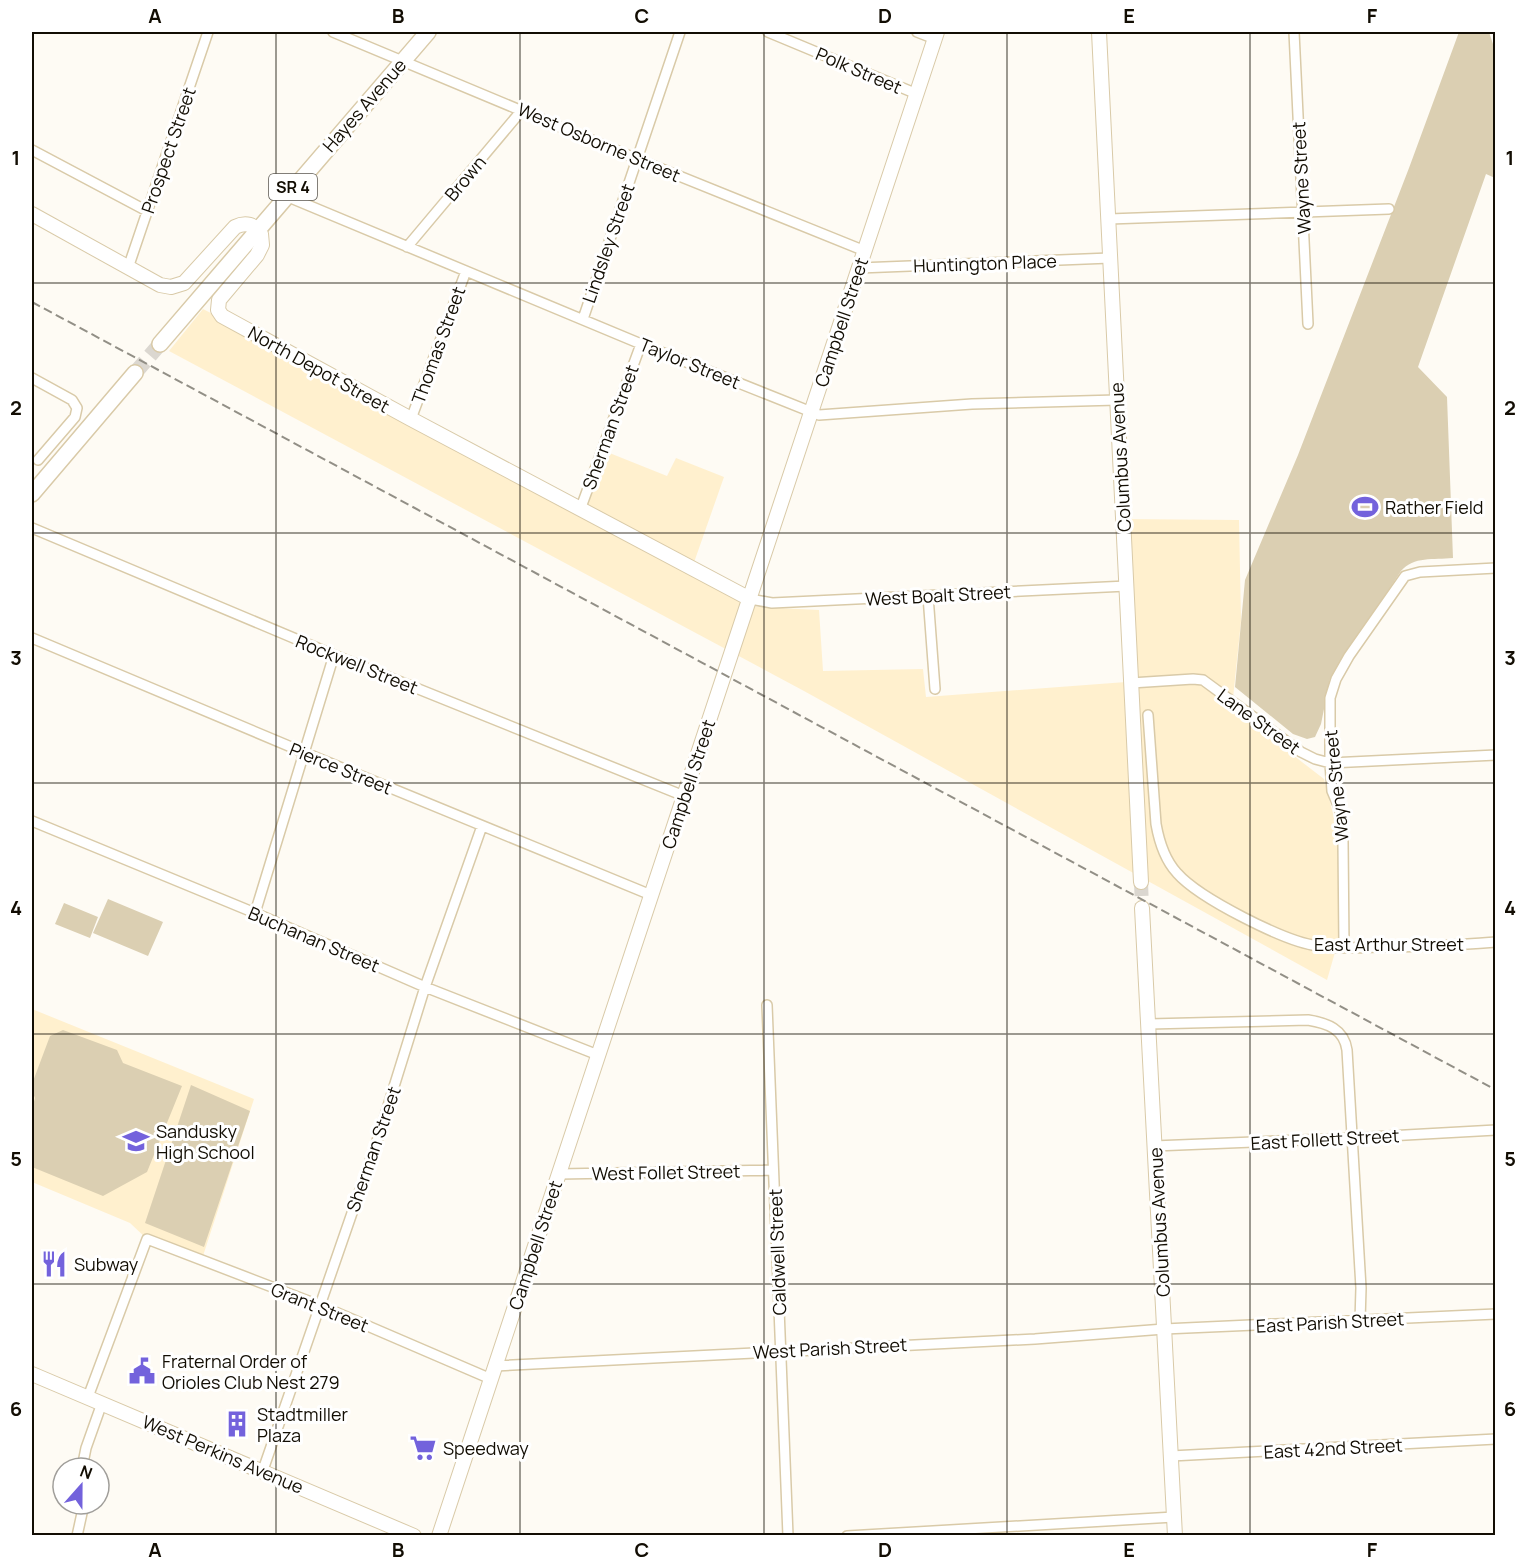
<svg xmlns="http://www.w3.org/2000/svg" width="1527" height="1567" font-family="Manrope,sans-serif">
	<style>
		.built { fill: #fff0ce }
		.green { fill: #dbcfb2 }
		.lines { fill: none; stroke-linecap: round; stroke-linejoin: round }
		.secondary-tunnel { stroke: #dbd7d0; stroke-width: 14; stroke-dasharray: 14 7; stroke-linecap: butt }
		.primary-tunnel { stroke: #dbd7d0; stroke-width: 15; stroke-dasharray: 15 8; stroke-linecap: butt }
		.street-casing { stroke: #d9caa8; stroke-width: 12 }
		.secondary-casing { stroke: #d9caa8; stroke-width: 16 }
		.primary-casing { stroke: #d9caa8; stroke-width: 18 }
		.street { stroke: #fff; stroke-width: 9 }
		.secondary { stroke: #fff; stroke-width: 14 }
		.primary { stroke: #fff; stroke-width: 15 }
		.rail { stroke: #928f86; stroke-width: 2; stroke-dasharray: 9 4.5; stroke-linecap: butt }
		.grid { fill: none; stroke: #120d03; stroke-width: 1.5; stroke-opacity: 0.55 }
		.labels { text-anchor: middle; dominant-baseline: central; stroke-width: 6; stroke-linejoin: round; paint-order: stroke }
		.shield { fill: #fff; stroke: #59564f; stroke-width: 1.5 }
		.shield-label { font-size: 16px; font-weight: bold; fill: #120d03 }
		.street-label { font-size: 18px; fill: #120d03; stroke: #fff }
		.poi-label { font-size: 18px; fill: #120d03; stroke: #fff; text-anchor: start }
		.neatline { fill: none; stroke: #120d03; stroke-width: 2 }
		.grid-label { font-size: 20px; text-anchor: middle; font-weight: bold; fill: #120d03 }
	</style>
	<rect width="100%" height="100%" fill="#fefbf4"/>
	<path class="built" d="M203 309 580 505 602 450 667 476 676 458 724 477 691 571 757 607 819 610 823 671 923 669 926 697 1126 682 1122 519 1239 520 1241 621 1232 708 1324 779 1337 829 1340 935 1327 980 804 691 169 351Z
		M32 1009 254 1099 202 1259 147 1239 130 1223 32 1182Z"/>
	<path class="green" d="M1459 32H1489L1496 53 1495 178 1486 174 1418 367 1447 397 1453 558C1433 560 1414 556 1401 571L1330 679 1321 724 1315 737 1307 739 1293 734 1235 687 1245 580 1298 455 1409 168Z
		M108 899 163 922 148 956 93 933Z
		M64 903 98 917 90 938 55 924Z
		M63 1030 117 1050 123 1063 182 1086 147 1172 103 1196 32 1167V1109L35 1098 32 1091V1084L50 1036Z
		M191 1085 250 1111 204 1247 145 1223Z"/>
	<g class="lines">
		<path class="secondary-tunnel" d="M1141 882 1142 908"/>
		<path class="primary-tunnel" d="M135 373 160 344"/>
		<g class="street-casing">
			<path id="street" d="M333 32 637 159 865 251
				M768 32 917 94
				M917 32 935 39
				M1294 32 1308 324
				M32 150 147 211
				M286 196 641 344 819 415 972 404 1117 400
				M1109 219 1389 209
				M407 247 522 110
				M128 268 208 32
				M859 268 1110 258
				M583 319 680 32
				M32 378 72 400 77 408 75 417 38 460
				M411 419 466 271
				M580 510 641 344
				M32 528 334 655 684 796
				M928 596 935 689
				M750 599 772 603 1127 586
				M32 638 303 752 651 895
				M1131 683 1193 679 1203 680 1301 752 1315 759 1330 763 1496 755
				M1148 715 1156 824C1159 841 1165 860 1177 873 1199 898 1285 942 1318 946 1337 949 1358 948 1377 947 1417 947 1456 945 1496 942
				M32 821 255 913 425 987 598 1055
				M255 913 334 655
				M1344 947 1343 842 1340 810 1332 791 1330 763V698L1336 679 1349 656 1405 576 1420 572 1496 568
				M767 1005 788 1536
				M1149 1024 1308 1020C1327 1023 1344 1029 1347 1050L1361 1288 1360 1321
				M1154 1146 1352 1138 1496 1130
				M559 1174 773 1170
				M495 1366 1035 1339 1164 1329 1496 1314
				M88 1397 147 1239 319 1305 491 1379
				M1171 1456 1496 1439
				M82 1468 86 1448 102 1403
				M263 1470 378 1138 425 987 482 826
				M77 1536 84 1504
				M847 1536 1174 1517"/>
		</g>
		<g class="secondary-casing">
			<path id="secondary" d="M1099 32 1141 882
				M32 214 160 285 171 287 184 283 235 227C245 222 255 224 261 234L262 245 257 255 219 300 218 310 222 316 411 419 750 599
				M1142 908 1175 1536
				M32 1374 414 1536
				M439 1536 937 32"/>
		</g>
		<g class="primary-casing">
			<path id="primary" d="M160 344 428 32
				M32 494 135 373"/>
		</g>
		<use href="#street" class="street"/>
		<use href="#secondary" class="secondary"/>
		<use href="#primary" class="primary"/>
		<path class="rail" d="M32 302 1496 1090"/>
	</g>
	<path class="grid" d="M276 32V1536M520 32V1536M764 32V1536M1007 32V1536M1250 32V1536M32 283H1496M32 533H1496M32 783H1496M32 1034H1496M32 1284H1496"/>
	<defs>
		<g id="stadium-bare" transform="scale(2.07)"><path d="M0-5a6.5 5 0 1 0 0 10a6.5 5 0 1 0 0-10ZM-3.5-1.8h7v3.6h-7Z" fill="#7362dc" stroke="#fff" stroke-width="2.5" paint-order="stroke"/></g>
		<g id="school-bare" transform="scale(2.07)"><path d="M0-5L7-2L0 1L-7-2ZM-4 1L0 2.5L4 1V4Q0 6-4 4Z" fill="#7362dc" stroke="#fff" stroke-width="2.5" paint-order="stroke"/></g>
		<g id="restaurant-bare" transform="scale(2.07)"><path d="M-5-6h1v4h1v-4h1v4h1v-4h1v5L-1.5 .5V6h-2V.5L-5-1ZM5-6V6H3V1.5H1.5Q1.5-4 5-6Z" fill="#7362dc" stroke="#fff" stroke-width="2.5" paint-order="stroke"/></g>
		<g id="civic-bare" transform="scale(2.07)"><path d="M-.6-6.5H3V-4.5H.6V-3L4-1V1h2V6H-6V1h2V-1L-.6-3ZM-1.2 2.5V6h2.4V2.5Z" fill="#7362dc" stroke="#fff" stroke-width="2.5" paint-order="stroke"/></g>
		<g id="building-bare" transform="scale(2.07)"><path d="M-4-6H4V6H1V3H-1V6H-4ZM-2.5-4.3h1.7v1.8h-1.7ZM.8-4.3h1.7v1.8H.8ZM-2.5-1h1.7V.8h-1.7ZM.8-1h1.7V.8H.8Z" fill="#7362dc" stroke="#fff" stroke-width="2.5" paint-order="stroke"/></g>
		<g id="supermarket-bare" transform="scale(2.07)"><path d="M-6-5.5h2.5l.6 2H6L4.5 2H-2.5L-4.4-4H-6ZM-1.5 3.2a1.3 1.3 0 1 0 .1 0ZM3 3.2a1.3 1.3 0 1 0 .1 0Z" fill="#7362dc" stroke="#fff" stroke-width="2.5" paint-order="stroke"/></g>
	</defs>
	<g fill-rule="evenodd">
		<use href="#stadium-bare" x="1365" y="507"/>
		<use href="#school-bare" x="136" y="1141"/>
		<use href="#restaurant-bare" x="54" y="1264"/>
		<use href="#civic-bare" x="142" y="1371"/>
		<use href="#building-bare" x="237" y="1424"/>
		<use href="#supermarket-bare" x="423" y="1448"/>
	</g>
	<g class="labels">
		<rect class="shield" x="269" y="174" width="48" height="26" rx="4.5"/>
		<g class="shield-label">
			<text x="293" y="187">SR 4</text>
		</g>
		<g class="street-label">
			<text transform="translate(859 70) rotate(23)">Polk Street</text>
			<text transform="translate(364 105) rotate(-49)">Hayes Avenue</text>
			<text transform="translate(599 142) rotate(23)">West Osborne Street</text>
			<text transform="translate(168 150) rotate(-71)">Prospect Street</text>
			<text transform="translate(465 178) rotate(-50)">Brown</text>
			<text transform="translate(1301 178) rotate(-93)">Wayne Street</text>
			<text transform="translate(608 243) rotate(-71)">Lindsley Street</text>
			<text transform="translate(985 263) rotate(-2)">Huntington Place</text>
			<text transform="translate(841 322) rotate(-72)">Campbell Street</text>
			<text transform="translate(438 345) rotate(-70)">Thomas Street</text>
			<text transform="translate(690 363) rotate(22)">Taylor Street</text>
			<text transform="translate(319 369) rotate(29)">North Depot Street</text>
			<text transform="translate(610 427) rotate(-70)">Sherman Street</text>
			<text transform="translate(1120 457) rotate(-93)">Columbus Avenue</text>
			<text transform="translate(938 595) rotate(-3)">West Boalt Street</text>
			<text transform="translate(357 664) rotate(22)">Rockwell Street</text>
			<text transform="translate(1259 721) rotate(36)">Lane Street</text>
			<text transform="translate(341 768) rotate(22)">Pierce Street</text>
			<text transform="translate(688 784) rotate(-72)">Campbell Street</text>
			<text transform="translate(1336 786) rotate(-96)">Wayne Street</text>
			<text transform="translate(314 939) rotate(23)">Buchanan Street</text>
			<text x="1389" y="944">East Arthur Street</text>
			<text transform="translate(1325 1139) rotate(-3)">East Follett Street</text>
			<text transform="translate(373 1149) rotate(-71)">Sherman Street</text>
			<text transform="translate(666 1172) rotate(-1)">West Follet Street</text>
			<text transform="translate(1159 1222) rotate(-93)">Columbus Avenue</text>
			<text transform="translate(535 1245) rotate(-72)">Campbell Street</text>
			<text transform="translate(777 1252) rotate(-92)">Caldwell Street</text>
			<text transform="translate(320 1307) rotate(22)">Grant Street</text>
			<text transform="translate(1330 1322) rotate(-3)">East Parish Street</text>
			<text transform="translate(830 1348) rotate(-3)">West Parish Street</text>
			<text transform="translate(1333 1448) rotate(-3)">East 42nd Street</text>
			<text transform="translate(223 1454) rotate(23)">West Perkins Avenue</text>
		</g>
		<g class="poi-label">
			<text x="1385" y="507">Rather Field</text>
			<text x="156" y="1131">Sandusky<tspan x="156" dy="21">High School</tspan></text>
			<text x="74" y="1264">Subway</text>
			<text x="162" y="1361">Fraternal Order of<tspan x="162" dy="21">Orioles Club Nest 279</tspan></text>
			<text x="257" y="1414">Stadtmiller<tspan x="257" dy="21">Plaza</tspan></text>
			<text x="443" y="1448">Speedway</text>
		</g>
	</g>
	<rect width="1527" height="1567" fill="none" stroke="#ffffff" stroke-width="66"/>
	<g transform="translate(81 1486) rotate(21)"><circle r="28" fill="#ffffff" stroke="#a09e9a" stroke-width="1.5"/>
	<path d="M0-4.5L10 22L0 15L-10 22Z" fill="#7362dc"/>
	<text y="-9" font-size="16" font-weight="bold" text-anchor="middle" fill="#120d03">N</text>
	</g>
	<rect x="33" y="33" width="1461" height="1501" class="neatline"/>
	<g class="grid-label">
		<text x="155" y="23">A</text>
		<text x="398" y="23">B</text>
		<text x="642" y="23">C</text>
		<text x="885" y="23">D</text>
		<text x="1129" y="23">E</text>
		<text x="1372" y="23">F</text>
		<text x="16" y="165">1</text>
		<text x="1510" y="165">1</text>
		<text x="16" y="415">2</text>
		<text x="1510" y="415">2</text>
		<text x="16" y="665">3</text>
		<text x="1510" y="665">3</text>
		<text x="16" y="915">4</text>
		<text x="1510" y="915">4</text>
		<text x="16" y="1166">5</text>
		<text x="1510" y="1166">5</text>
		<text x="16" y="1416">6</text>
		<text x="1510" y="1416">6</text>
		<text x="155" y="1557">A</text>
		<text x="398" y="1557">B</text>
		<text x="642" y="1557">C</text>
		<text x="885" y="1557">D</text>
		<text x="1129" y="1557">E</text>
		<text x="1372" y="1557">F</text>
	</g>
</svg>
